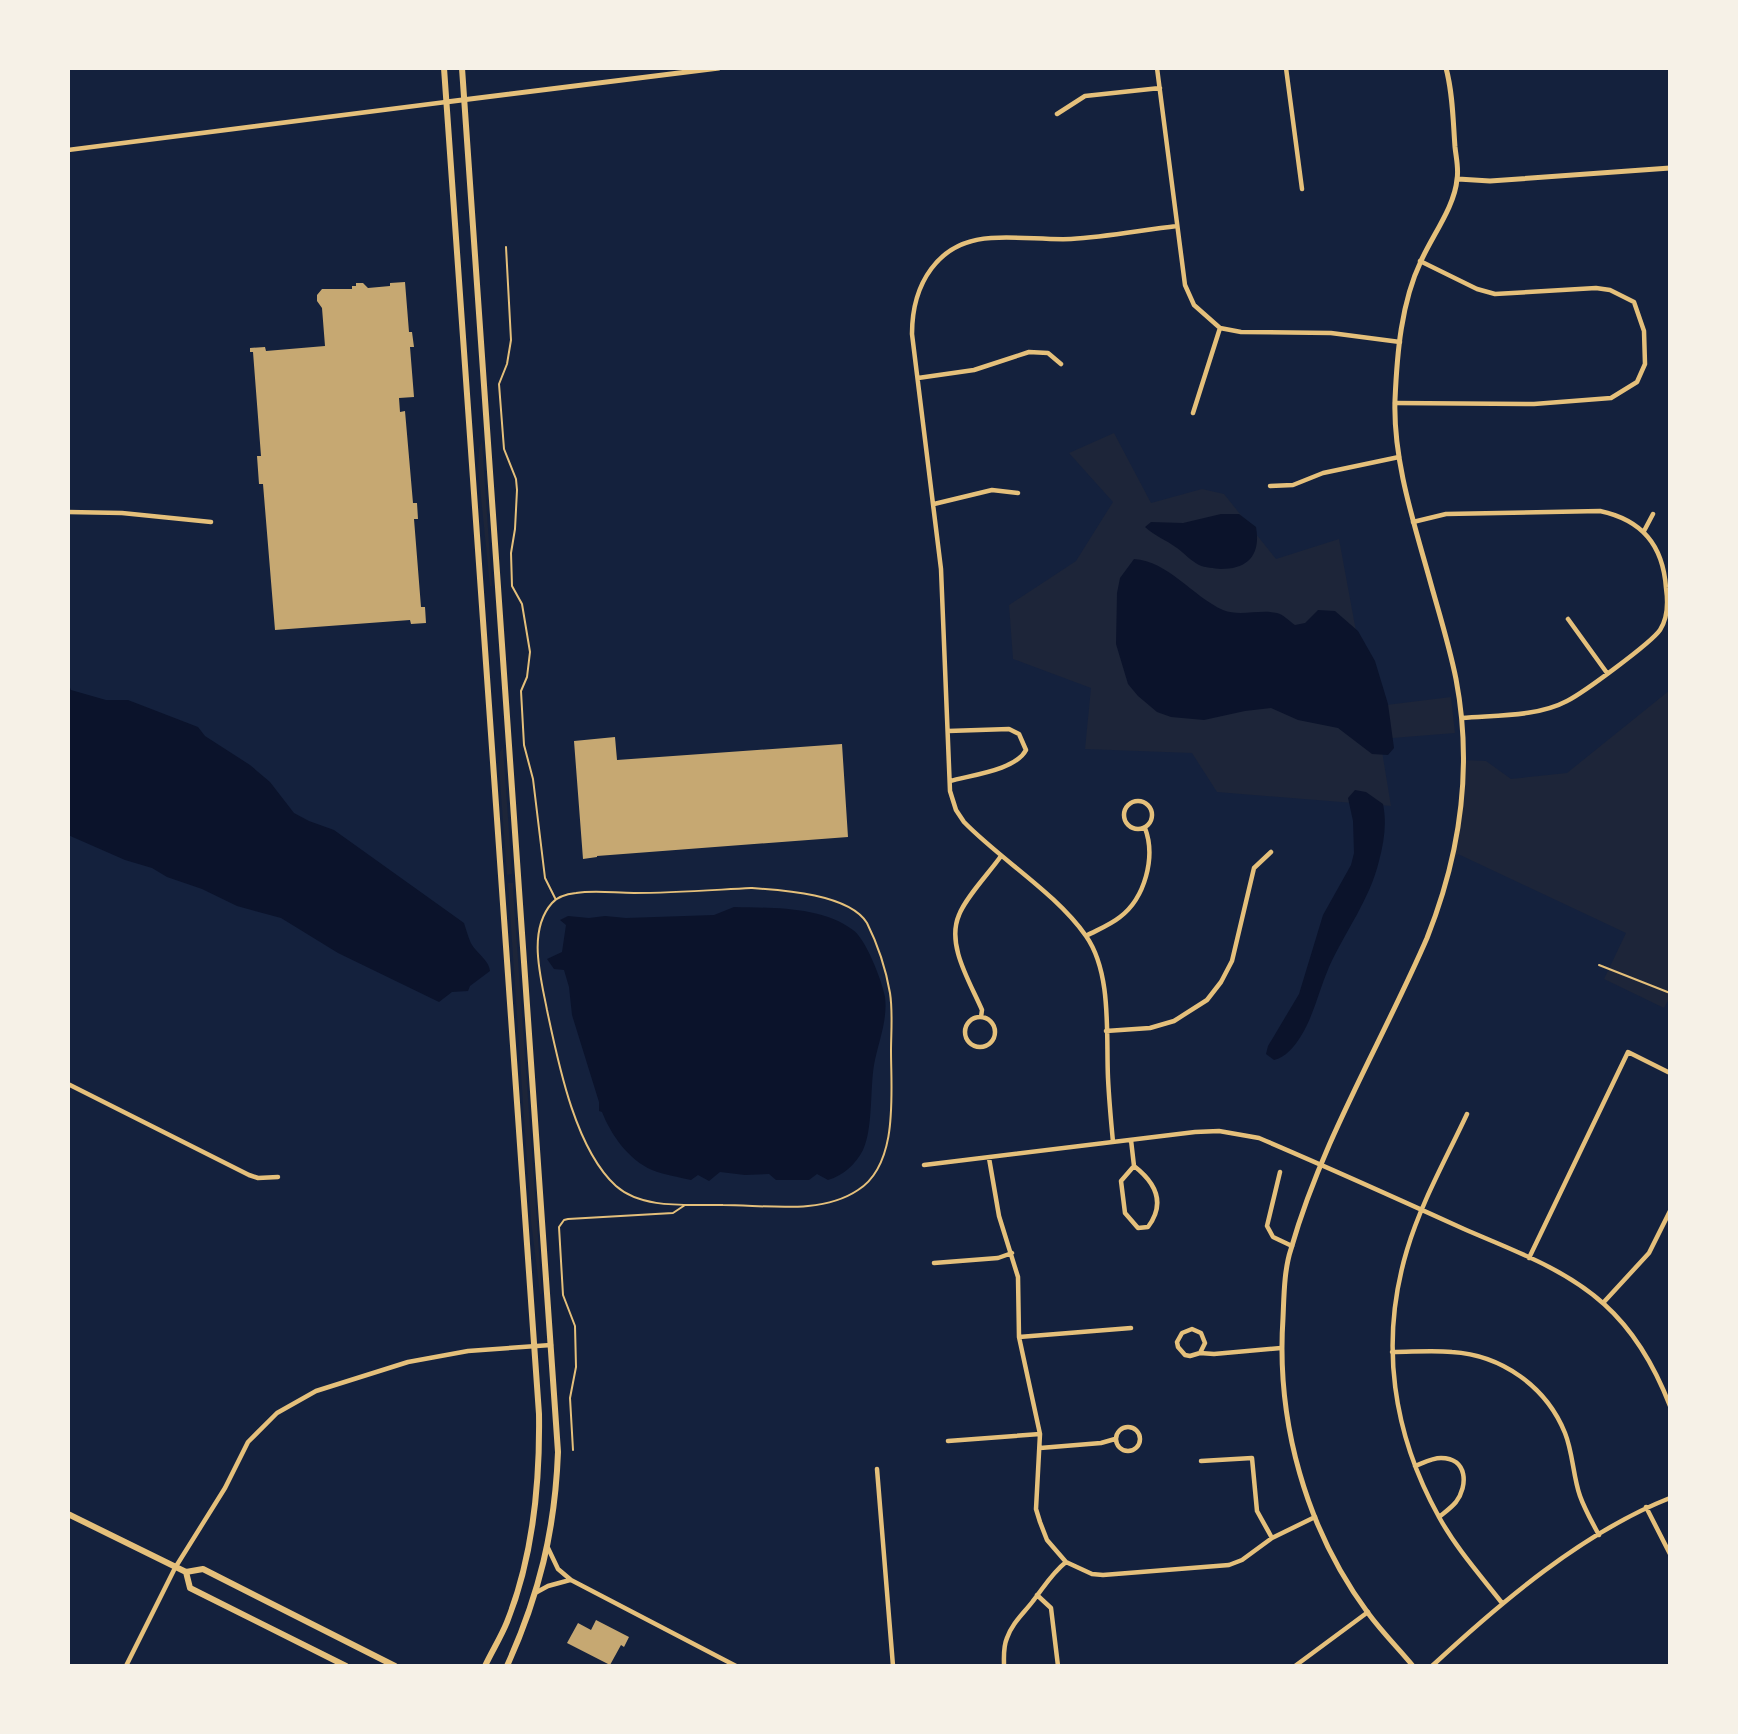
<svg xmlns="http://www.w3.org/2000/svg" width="1738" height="1734" font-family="'Playfair Display',serif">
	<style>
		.green { fill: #1d2539 }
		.water { fill: #0b132b }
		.building { fill: #c6a872 }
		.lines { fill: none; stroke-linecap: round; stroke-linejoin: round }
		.path { stroke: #e5c07b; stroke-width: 2 }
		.minor { stroke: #e5c07b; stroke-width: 4.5 }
		.tertiary { stroke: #e5c07b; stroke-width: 5 }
		.secondary { stroke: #e5c07b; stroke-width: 6 }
		.primary { stroke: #e5c07b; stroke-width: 6 }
	</style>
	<rect width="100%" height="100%" fill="#14213d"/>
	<path class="green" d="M1114 433 1151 503 1202 489 1224 494 1276 559 1339 539 1370 707 1451 697 1455 733 1380 739 1391 806 1217 792 1192 753 1085 749 1091 688 1013 659 1009 605 1076 561 1113 502 1069 453Z
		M482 441 492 586H490L478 468 479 449Z
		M1670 690V997L1664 1008 1604 979 1626 933 1458 854 1453 862 1463 760 1486 761 1511 779 1567 773Z
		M503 747 512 874 507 875 499 768 500 752Z
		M508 883H513V889L542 1294H540L531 1221Z"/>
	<path class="water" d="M1221 514H1239L1256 527C1261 555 1248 569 1221 569 1214 568 1205 568 1199 565 1191 561 1184 553 1177 548 1166 540 1155 536 1145 527L1151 522 1183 523Z
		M1134 559C1168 561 1192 596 1223 610 1240 617 1259 609 1277 613 1283 614 1289 621 1295 625L1305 623 1318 610 1335 611 1358 631 1375 661 1388 704 1394 748 1388 755 1372 754 1338 728 1298 720 1271 708 1245 711 1204 720 1171 717 1157 712 1138 696 1128 684 1116 644 1117 593 1120 578Z
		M68 683 71 690 106 700H128L198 727 205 736 250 765 270 782 294 813 309 821 334 830 464 923C466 929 468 936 470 941 475 953 489 959 490 971L470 986 468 991 452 992 439 1002 338 953 281 918 237 906 202 889 167 877 152 868 125 860 68 835Z
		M1355 790 1366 792 1383 804C1387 823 1384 842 1379 861 1370 899 1345 932 1329 967 1319 990 1314 1015 1301 1036 1295 1046 1285 1058 1274 1060L1266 1054 1268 1046 1299 994 1323 915 1351 865 1354 853 1353 821 1348 798Z
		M734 907C771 908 821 906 853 930 866 939 882 981 885 997 888 1020 878 1043 874 1065 870 1089 873 1129 863 1150 855 1165 844 1175 828 1180L817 1174 809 1180H776L769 1174 745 1175 720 1172 709 1181 698 1175 691 1180C679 1177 664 1175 652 1170 629 1160 611 1135 602 1112L599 1111V1102L572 1015 569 987 564 970 554 969 547 959 562 952 566 925 560 920 568 916 589 918 605 916 626 918 714 915Z"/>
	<path class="building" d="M405 282 409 332H412L414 347H410L414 397 399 398 400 412 405 411 413 503H417L418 519H414L421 607H425L426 623 411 624 410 620 275 630 263 484H259L257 456H261L253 352H250V348L265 347 266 351 325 346 322 308 317 301V295L322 289H352V286H356V283H363L368 288 390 286V283Z
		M615 737 617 760 842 744 848 837 597 856V857L583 859 574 741Z
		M596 1620 629 1637 624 1647 621 1645 610 1665 567 1643 578 1623 591 1630Z"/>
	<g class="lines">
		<path class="path" d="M506 247 511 340 507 364 499 384 504 449 516 479 517 490 515 529 511 553 512 586 522 604 530 652 527 677 521 691 524 745 533 779 545 878 555 898
			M751 888C782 890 849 894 867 923 877 943 886 970 890 993 893 1012 891 1033 891 1051 891 1093 899 1164 858 1190 821 1215 766 1205 723 1205 689 1204 643 1210 616 1186 575 1149 558 1062 547 1010 541 978 527 931 552 903 558 896 567 894 576 893 595 890 615 893 634 893 673 893 712 890 751 888Z
			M1599 965 1670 993
			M573 1450 570 1398 576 1367 575 1326 563 1295 559 1227 564 1220 568 1219 673 1213 685 1205"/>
		<path class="minor" d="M1157 68 1185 285 1194 305 1220 328 1241 332 1331 333 1400 342
			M1286 68 1302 189
			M1057 114 1085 96 1160 88
			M68 150 446 102
			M918 378 974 370 1029 352 1048 353 1061 364
			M1395 403 1534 404 1611 398 1637 382 1645 364 1644 331 1634 302 1610 290 1596 288 1495 294 1477 289 1420 261
			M1193 413 1220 328
			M1270 486 1293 485 1323 473 1399 457
			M934 504 992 490 1018 493
			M68 512 122 513 211 522
			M1413 522 1446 514 1600 511C1642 520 1663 545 1666 588 1668 602 1668 618 1660 630 1651 643 1583 693 1567 701 1537 717 1495 715 1462 718
			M1644 531 1653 514
			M1568 619 1607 673
			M948 731 1009 729 1019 734 1026 750C1016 770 971 775 950 781
			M1124 815a14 14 0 1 1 28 0a14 14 0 1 1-28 0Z
			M1086 936C1097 930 1110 925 1120 917 1145 898 1156 857 1145 828
			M981 1017 982 1010C970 982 946 945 959 915 965 898 990 872 1001 856
			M965 1032a15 15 0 1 1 30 0a15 15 0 1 1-30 0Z
			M1106 1031 1150 1028 1174 1021 1207 1000 1221 982 1232 961 1254 868 1271 852
			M68 1084 249 1175 258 1178 278 1177
			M1467 1114C1446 1159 1421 1203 1407 1250 1379 1343 1393 1434 1439 1517 1456 1548 1480 1575 1502 1603
			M1131 1140 1134 1166 1121 1181 1125 1213 1138 1228 1148 1227C1166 1203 1156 1183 1134 1166
			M1113 1142C1111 1121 1109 1099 1108 1078 1106 1034 1112 973 1086 936 1056 893 1001 860 964 822L956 810 950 791 941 569 912 334C912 285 937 241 991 238 1017 236 1044 240 1071 239 1106 237 1142 230 1177 226
			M989 1158 999 1216 1018 1277 1019 1337 1040 1434 1036 1509 1040 1522 1047 1540 1066 1562 1092 1574 1103 1575 1229 1565 1242 1560 1272 1538 1315 1517
			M924 1165 1195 1132 1219 1131 1259 1138C1327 1167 1396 1198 1464 1229 1512 1250 1564 1268 1604 1304 1635 1332 1655 1367 1670 1406
			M1280 1172 1267 1226 1273 1237 1292 1246
			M1529 1258 1628 1052 1670 1073
			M934 1263 998 1258 1012 1253
			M1603 1303 1649 1253 1670 1211
			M1019 1337 1131 1328
			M1392 1352C1412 1352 1432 1350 1452 1352 1501 1355 1546 1386 1565 1433 1573 1453 1573 1476 1580 1496 1585 1510 1592 1522 1599 1535
			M1200 1353 1205 1343 1201 1333 1192 1329 1182 1333 1177 1342 1178 1347 1185 1355 1190 1356 1200 1353 1214 1354 1281 1348
			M1116 1439a12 12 0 1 1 24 0a12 12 0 1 1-24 0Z
			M948 1441 1040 1434
			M1040 1448 1101 1443 1115 1439
			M1201 1461 1252 1458 1257 1511 1272 1538
			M1415 1466C1423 1463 1432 1458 1441 1458 1468 1458 1468 1486 1456 1502 1451 1508 1445 1512 1439 1517
			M877 1469 893 1666
			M1646 1507 1670 1554
			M548 1548 558 1569 571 1580 736 1666
			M537 1592 548 1586 570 1580
			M1037 1595 1051 1608 1058 1666
			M126 1666 175 1568 225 1488 248 1442 277 1413 316 1391 408 1362 468 1351 551 1345
			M1004 1666C1004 1656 1003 1647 1007 1638 1012 1623 1024 1613 1033 1601 1044 1587 1052 1573 1066 1562
			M1295 1666 1368 1612
			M1432 1666C1500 1603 1583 1532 1670 1498"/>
		<path class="tertiary" d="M446 102 719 68
			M1458 179 1490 181 1670 168
			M1413 1666C1398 1648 1382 1632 1368 1613 1306 1529 1276 1422 1283 1318 1284 1296 1284 1270 1291 1249 1322 1140 1382 1042 1427 938 1460 855 1473 768 1456 679 1449 644 1438 610 1429 577 1413 520 1393 459 1395 400 1397 354 1401 303 1421 261 1432 236 1455 206 1457 179 1459 169 1456 157 1455 147 1453 121 1453 94 1446 68"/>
		<path class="secondary" d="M444 68 539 1414C540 1484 533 1557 507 1622 501 1637 492 1651 485 1666
			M462 68 558 1452C555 1531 539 1595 507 1666"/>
		<path class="primary" d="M68 1514 186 1572 203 1569 395 1666
			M186 1572 190 1588 346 1666"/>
	</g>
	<rect width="1738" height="1734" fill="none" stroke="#f6f1e7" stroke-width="140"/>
</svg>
